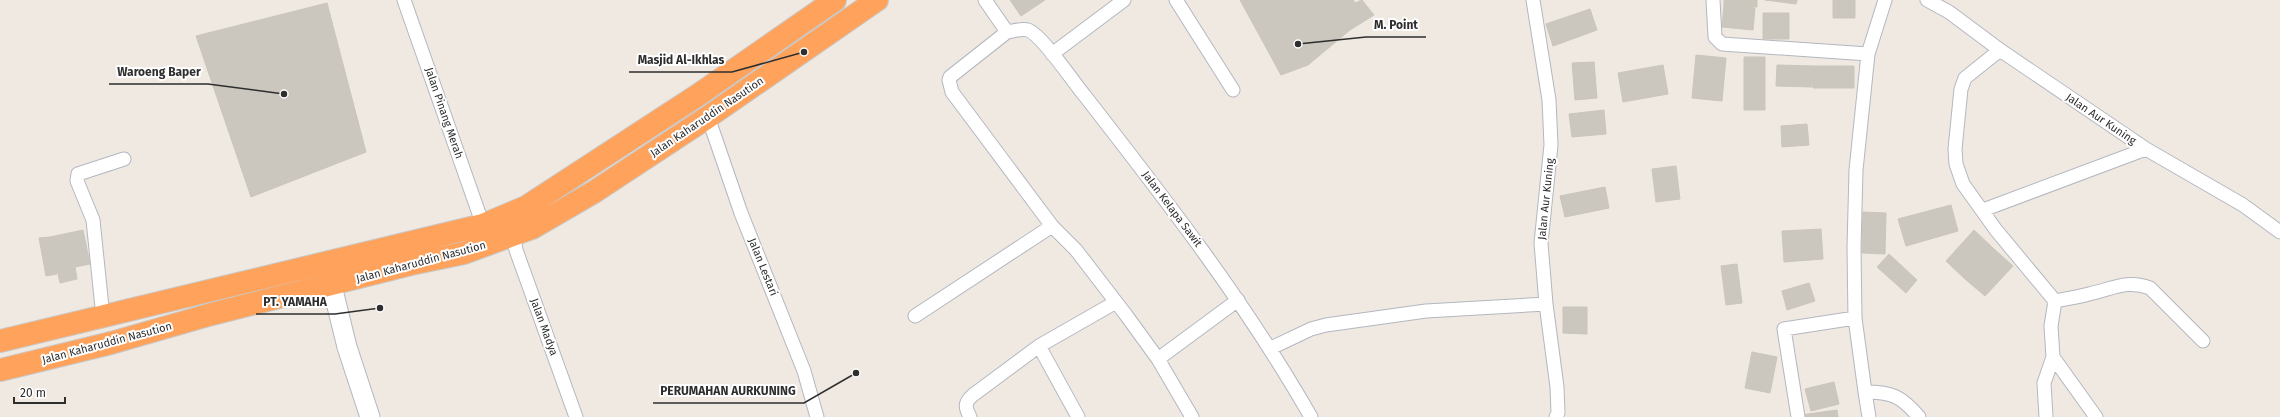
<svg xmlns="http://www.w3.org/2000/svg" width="2280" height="417" font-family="'Fira Sans',sans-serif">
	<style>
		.building { fill: #cbc7bf; stroke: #cbc5ba }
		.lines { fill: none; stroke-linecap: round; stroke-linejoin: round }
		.street-casing { stroke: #b4b7c1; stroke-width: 15 }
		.secondary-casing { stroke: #b4b7c1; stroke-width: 21 }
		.highway-casing { stroke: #c9c9c9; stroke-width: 24 }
		.street { stroke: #fff; stroke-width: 13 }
		.secondary { stroke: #fff; stroke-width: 19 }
		.highway { stroke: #ffa35c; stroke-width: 22 }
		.labels { text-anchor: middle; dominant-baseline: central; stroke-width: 4; stroke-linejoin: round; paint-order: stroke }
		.street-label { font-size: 11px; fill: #2e2e2e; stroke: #fff }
		.leader { fill: none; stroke: #2e2e2e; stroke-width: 1.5 }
		.callout-dot { fill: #2e2e2e; stroke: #fff; stroke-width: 1.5 }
		.callout-label { font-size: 12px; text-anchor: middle; font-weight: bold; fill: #2e2e2e; stroke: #fff; stroke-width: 4; stroke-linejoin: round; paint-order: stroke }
	</style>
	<rect width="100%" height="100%" fill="#efe9e1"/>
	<path class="building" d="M1010 0H1045L1021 16Z
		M1240 0H1353L1355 3 1362 0 1374 15 1350 30 1308 65 1281 75Z
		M1724 0H1757V7L1724 5Z
		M1765 0H1797L1796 4Z
		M1833 0H1855V18H1833Z
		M327 3 366 152 251 197 196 36Z
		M1724 5 1755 8 1753 30 1722 27Z
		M1590 9 1597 30 1553 46 1546 24Z
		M1763 13H1789V39H1763Z
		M1696 55 1726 58 1722 101 1692 98Z
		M1744 57H1765V110H1744Z
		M1594 62 1597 98 1575 100 1572 63Z
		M1663 65 1668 94 1623 102 1618 73Z
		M1777 65 1813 66 1812 87 1776 86Z
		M1813 66H1854V88H1813Z
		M1604 110 1606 134 1572 137 1569 114Z
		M1807 124 1809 145 1782 147 1781 126Z
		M1676 166 1680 199 1656 202 1652 169Z
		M1605 187 1609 208 1565 217 1560 196Z
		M1951 205 1958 231 1906 246 1898 219Z
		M1863 212 1886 213 1885 254 1862 253Z
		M1821 229 1823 259 1784 262 1782 231Z
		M83 230 90 264 75 267 77 279 60 283 50 237Z
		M1974 230 1993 248 1965 279 1946 261Z
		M50 237 57 274 46 276 39 238Z
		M1993 248 2013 266 1985 296 1965 279Z
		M1889 254 1917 280 1906 293 1877 267Z
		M1737 264 1742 303 1726 305 1721 266Z
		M1809 283 1815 301 1787 310 1782 291Z
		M1563 307H1587V334L1563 333Z
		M1752 352 1777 357 1770 393 1745 388Z
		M1834 382 1839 404 1811 411 1805 389Z
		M1837 410 1838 417H1801V415Z"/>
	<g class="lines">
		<g class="street-casing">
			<path id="street" d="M404 0 483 225
				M985 0 1007 32C1014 31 1022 28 1028 30 1042 35 1074 83 1085 96 1166 200 1246 303 1311 417
				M1176 0 1233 90
				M1533 0 1549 100 1551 145 1541 243 1546 304 1557 387 1558 413 1556 417
				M1713 0 1715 37 1722 44 1868 54
				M1885 0 1868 54 1856 170 1854 248 1855 318 1865 392C1892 392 1901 396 1919 417
				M1927 0 1949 12 2000 50 2146 149 2243 205 2280 232
				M1007 32 950 77 949 80 952 92 1052 226 1076 250 1126 315 1158 359 1192 417
				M2000 50 1965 78 1961 89 1955 149 1956 164 1963 184 1996 230 2055 301 2051 326 2053 357 2044 383 2046 417
				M1052 54 1124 0
				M708 117 741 213 804 371 817 417
				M1983 210 2146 149
				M514 236 516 250 576 417
				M2055 301C2066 299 2078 297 2089 294 2112 289 2127 279 2150 288L2203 341
				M915 316 1052 226
				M103 317 93 220 77 181 78 174 124 159
				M1039 346 1078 417
				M1271 348 1311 329 1326 325 1426 311 1546 304
				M2053 357 2096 417
				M1158 359 1238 300
				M1865 392 1869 417
				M970 417C965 407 964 403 973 395L1039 346 1116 302
				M1798 417 1784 329 1855 318"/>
		</g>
		<g class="secondary-casing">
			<path id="secondary" d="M332 286 347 347 370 417"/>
		</g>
		<g class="highway-casing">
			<path id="highway" d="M0 341 483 225 526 207 698 95 835 0
				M0 370 111 343 212 314 411 264 464 253 532 228 594 192 708 117 877 0"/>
		</g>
		<use href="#street" class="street"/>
		<use href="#secondary" class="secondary"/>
		<use href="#highway" class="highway"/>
	</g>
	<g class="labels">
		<g class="street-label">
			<text transform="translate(444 113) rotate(71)">Jalan Pinang Merah</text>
			<text transform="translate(707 117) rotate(-34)">Jalan Kaharuddin Nasution</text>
			<text transform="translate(2101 119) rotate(34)">Jalan Aur Kuning</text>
			<text transform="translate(1546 199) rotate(-84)">Jalan Aur Kuning</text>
			<text transform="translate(1172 209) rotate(53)">Jalan Kelapa Sawit</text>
			<text transform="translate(421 262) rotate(-15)">Jalan Kaharuddin Nasution</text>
			<text transform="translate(763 267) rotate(68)">Jalan Lestari</text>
			<text transform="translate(544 327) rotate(70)">Jalan Madya</text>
			<text transform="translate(107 343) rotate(-15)">Jalan Kaharuddin Nasution</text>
		</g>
	</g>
	<path class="leader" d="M1298 44L1366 37H1426M804 52L732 72H629M284 94L208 84H109M380 308L335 314H256M856 373L804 403H653"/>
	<g class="callout-dot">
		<circle cx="1298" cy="44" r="4"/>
		<circle cx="804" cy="52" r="4"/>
		<circle cx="284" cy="94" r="4"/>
		<circle cx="380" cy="308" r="4"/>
		<circle cx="856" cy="373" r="4"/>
	</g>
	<g class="callout-label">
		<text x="1396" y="29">M. Point</text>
		<text x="681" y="64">Masjid Al-Ikhlas</text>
		<text x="159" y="76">Waroeng Baper</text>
		<text x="295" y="306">PT. YAMAHA</text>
		<text x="728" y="395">PERUMAHAN AURKUNING</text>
	</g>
	<path d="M14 397v6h51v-6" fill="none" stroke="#2e2e2e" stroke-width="2"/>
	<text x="20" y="397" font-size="12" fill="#2e2e2e" stroke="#ffffff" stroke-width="3" paint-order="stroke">20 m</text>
</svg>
